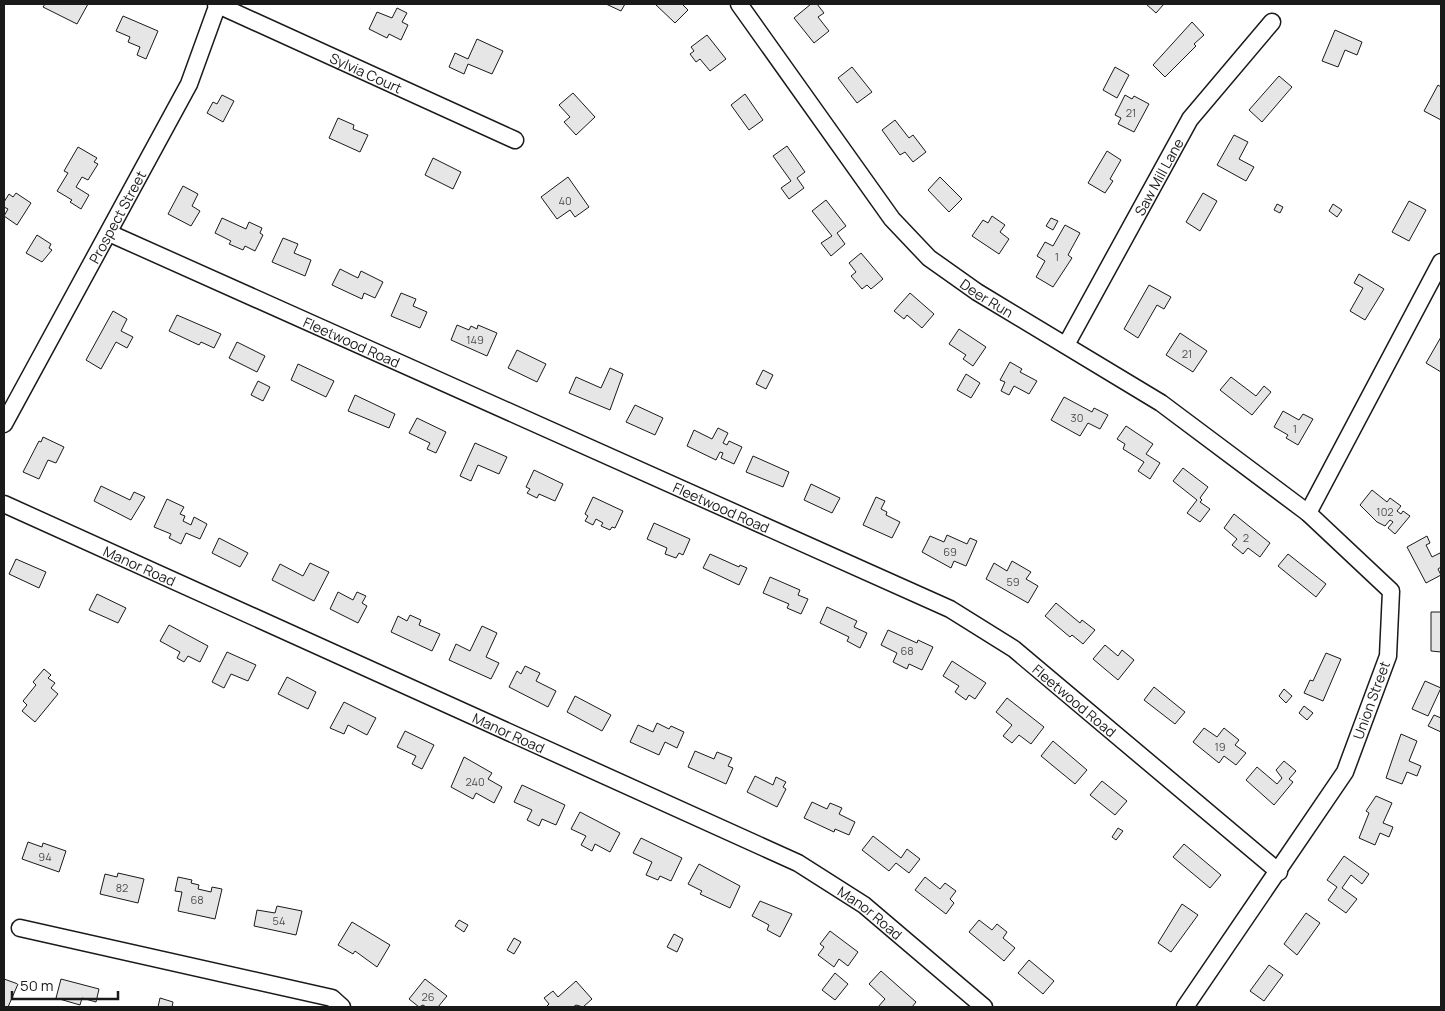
<svg xmlns="http://www.w3.org/2000/svg" width="1445" height="1011" font-family="Manrope,sans-serif">
	<style>
		.building { fill: #e6e6e6; stroke: #1a1a1a }
		.lines { fill: none; stroke-linecap: round; stroke-linejoin: round }
		.minor-casing { stroke: #1a1a1a; stroke-width: 19 }
		.minor { stroke: #fff; stroke-width: 16 }
		.labels { text-anchor: middle; dominant-baseline: central; stroke-width: 4; stroke-linejoin: round; paint-order: stroke }
		.number-label { font-size: 11px; fill: #4d4d4d }
		.street-label { font-size: 14px; fill: #1a1a1a; stroke: #fff }
	</style>
	<rect width="100%" height="100%" fill="#fff"/>
	<path class="building" d="M45 4H88L77 24 43 7Z
		M606 4H625L621 11Z
		M655 4H682L688 10 675 23Z
		M811 4H817L824 13 818 17 829 31 814 43 794 18Z
		M1146 4H1164L1156 13Z
		M397 8 407 13 402 22 408 25 401 40 389 34 387 38 369 29 377 12 392 18Z
		M123 16 158 31 146 59 137 55 140 47 128 42 130 37 116 31Z
		M1192 22 1204 35 1194 44 1196 46 1165 77 1153 65Z
		M1335 30 1362 42 1357 55 1345 50 1338 67 1322 61Z
		M707 35 726 59 710 71 700 59 696 62 690 54 694 51 691 47Z
		M477 39 503 51 492 74 468 64 464 74 449 67 455 53 468 59Z
		M852 67 872 92 857 103 838 78Z
		M1115 67 1129 75 1117 98 1103 90Z
		M1279 76 1292 87 1262 122 1249 110Z
		M1438 85 1441 87V120L1424 111Z
		M573 93 595 117 576 135 564 122 570 117 559 105Z
		M745 94 763 120 749 130 731 105Z
		M222 95 234 101 223 122 207 113 213 102 217 104Z
		M1125 95 1132 99 1134 96 1149 104 1134 132 1118 124 1121 118 1115 115Z
		M338 118 354 125 353 129 368 135 360 152 329 138Z
		M895 120 909 138 913 135 926 152 913 162 905 152 900 155 882 130Z
		M1234 135 1248 142 1239 159 1254 167 1246 181 1217 165Z
		M787 146 805 172 797 178 804 188 789 199 781 188 791 181 773 156Z
		M78 147 97 158 94 162 98 164 88 180 82 177 76 187 89 195 81 209 70 202 72 200 57 191 68 173 64 171Z
		M1107 151 1121 160 1110 179 1113 181 1105 193 1088 183Z
		M433 158 461 172 453 189 425 175Z
		M568 177 589 207 575 217 570 210 557 219 541 197Z
		M940 177 962 199 949 212 928 190Z
		M183 186 198 194 192 206 200 211 191 226 168 214Z
		M16 193 31 203 17 225 4 216 8 209 4 207V202L9 194 13 197Z
		M1203 193 1217 201 1200 231 1186 222Z
		M826 200 846 226 837 233 845 244 831 256 821 243 832 236 812 211Z
		M1409 201 1426 210 1409 241 1392 232Z
		M1277 204 1283 207 1280 213 1274 210Z
		M1333 204 1342 210 1337 217 1329 211Z
		M992 216 1005 225 1000 232 1009 239 999 254 972 236 983 220 988 223Z
		M222 218 246 229 249 222 262 228 260 233 263 235 255 251 245 246 243 250 229 244 231 241 215 233Z
		M1051 218 1058 221 1053 230 1046 226Z
		M1065 225 1080 233 1068 255 1072 258 1053 287 1036 277 1045 261 1037 256 1045 242 1053 246Z
		M37 235 51 244 49 248 52 250 42 262 26 253Z
		M283 238 298 244 294 253 311 260 305 276 272 262Z
		M861 253 883 279 871 289 867 285 862 289 851 276 856 272 849 263Z
		M340 269 358 278 361 271 383 282 375 298 364 293 362 299 332 285Z
		M1359 274 1384 289 1365 320 1350 311 1363 288 1354 283Z
		M1149 285 1171 297 1164 309 1157 305 1138 338 1124 329Z
		M401 293 416 299 413 306 427 312 420 328 391 316Z
		M910 293 934 314 922 328 907 315 904 319 894 311Z
		M113 311 127 319 121 331 133 337 127 348 116 342 101 369 86 360Z
		M177 315 221 334 214 348 201 342 199 345 169 331Z
		M457 325 469 330 471 326 477 329 478 325 497 333 487 356 451 340Z
		M959 329 986 347 973 366 963 359 966 355 949 344Z
		M1180 333 1207 351 1193 372 1166 355Z
		M1441 337V372L1426 363Z
		M237 342 265 356 257 372 229 358Z
		M517 350 546 364 537 382 508 368Z
		M1010 362 1022 369 1020 372 1037 381 1029 394 1014 386 1009 395 1001 391 1005 382 1000 380Z
		M298 364 334 381 326 397 291 380Z
		M610 368 623 374 610 410 569 393 576 377 601 388Z
		M763 370 773 375 766 389 756 384Z
		M966 374 980 383 971 398 957 390Z
		M1231 377 1256 396 1264 386 1271 392 1252 415 1220 390Z
		M258 381 270 387 263 401 251 395Z
		M355 395 395 414 389 428 348 411Z
		M1064 397 1092 412 1094 408 1108 415 1100 429 1088 423 1080 436 1051 420Z
		M635 405 663 418 655 435 626 422Z
		M1283 411 1299 420 1303 414 1313 419 1298 445 1286 438 1288 435 1274 427Z
		M417 418 446 432 436 453 427 449 430 443 409 433Z
		M1126 426 1153 444 1146 454 1160 463 1150 479 1138 471 1144 462 1123 449 1125 444 1117 439Z
		M718 428 728 433 723 443 727 445 729 441 742 447 734 464 721 458 723 453 720 452 716 460 687 446 694 430 712 439Z
		M43 437 64 447 56 463 48 460 39 479 23 472 39 441 41 442Z
		M475 443 507 457 499 474 478 465 471 481 460 476Z
		M753 456 789 472 783 487 746 472Z
		M1183 468 1208 487 1200 498 1202 500 1200 502 1210 509 1200 522 1187 513 1197 500 1173 481Z
		M534 470 563 484 555 501 539 494 537 498 527 493 530 489 526 487Z
		M811 484 840 498 832 513 804 500Z
		M101 486 130 500 134 492 145 497 131 520 94 501Z
		M1372 490 1387 502 1390 498 1401 506 1397 511 1401 514 1403 511 1410 516 1395 534 1388 528 1393 522 1390 520 1385 526 1377 522 1360 505Z
		M593 497 623 511 615 528 612 527 610 530 601 526 603 523 596 519 593 525 585 521 588 516 585 514Z
		M876 497 885 501 881 509 887 512 886 515 900 522 892 538 863 525Z
		M167 499 184 507 180 514 185 516 183 521 191 525 194 517 207 524 200 539 186 533 181 544 169 538 171 534 154 527Z
		M1234 514 1270 543 1260 557 1248 548 1243 554 1232 545 1237 539 1224 528Z
		M654 523 690 539 683 555 679 553 676 558 665 554 667 548 647 539Z
		M947 535 967 544 970 538 977 541 966 566 954 561 951 568 922 552 930 536 944 542Z
		M1427 536 1430 543 1426 545 1432 557 1440 553 1441 555V567L1438 569 1441 575 1426 583 1407 547Z
		M219 538 248 553 240 567 212 553Z
		M710 554 739 567 740 565 747 568 739 585 703 568Z
		M1288 554 1326 584 1316 597 1278 566Z
		M16 559 46 572 39 588 9 574Z
		M1012 561 1031 572 1026 579 1038 586 1028 603 986 579 994 563 1007 571Z
		M310 563 329 572 314 601 272 580 280 564 303 576Z
		M770 577 800 590 798 595 808 599 801 614 787 608 789 604 763 593Z
		M338 592 353 600 357 592 366 596 362 603 367 606 358 623 330 609Z
		M97 594 126 608 118 623 89 610Z
		M1056 603 1080 623 1082 620 1095 630 1083 644 1072 635 1070 637 1045 616Z
		M827 607 857 621 854 627 867 633 860 648 847 641 849 637 820 623Z
		M1431 612H1441V652L1431 651Z
		M410 615 421 620 419 625 440 634 432 651 391 632 398 616 407 621Z
		M169 625 208 646 200 662 188 656 184 662 177 658 180 652 160 641Z
		M482 626 497 633 486 657 499 663 491 679 449 660 456 644 470 651Z
		M888 630 917 643 918 640 933 647 922 670 909 664 907 669 893 662 897 653 881 645Z
		M1105 645 1118 656 1122 650 1134 660 1118 680 1093 659Z
		M227 652 256 665 248 681 231 674 224 688 212 682Z
		M1326 653 1341 659 1323 701 1304 693 1310 680 1313 681Z
		M952 661 986 683 975 699 969 695 966 700 955 692 959 686 943 676Z
		M525 666 540 673 536 681 556 691 548 707 509 687 517 671 521 674Z
		M44 669 51 675 48 678 55 683 51 688 58 694 35 722 22 711 27 705 23 701 36 685 33 682Z
		M287 677 316 692 308 709 278 694Z
		M1425 681 1441 688 1428 716 1412 709Z
		M1154 687 1185 712 1175 724 1144 700Z
		M1284 689 1292 696 1286 703 1279 696Z
		M575 696 611 715 602 731 567 712Z
		M1007 698 1044 727 1031 744 1019 735 1012 743 1003 736 1012 725 996 712Z
		M344 702 376 718 367 735 348 725 344 734 330 728Z
		M1304 706 1313 713 1307 720 1299 713Z
		M1434 715 1441 718V732L1428 726Z
		M657 723 669 729 671 726 684 732 677 748 665 742 659 755 630 742 638 725 653 732Z
		M1204 728 1217 737 1224 728 1239 740 1235 745 1246 753 1236 765 1224 756 1219 763 1193 742Z
		M405 731 434 745 422 769 412 764 416 756 397 747Z
		M1401 734 1417 741 1409 761 1421 766 1417 776 1407 772 1402 784 1386 778Z
		M1053 741 1087 770 1075 784 1041 756Z
		M695 751 714 759 717 752 732 758 728 766 733 768 726 784 688 767Z
		M464 757 492 773 488 779 502 787 494 803 476 793 473 799 451 787Z
		M1284 761 1296 771 1289 779 1293 782 1274 805 1246 780 1257 767 1277 784 1282 778 1276 770Z
		M755 776 773 785 776 777 786 782 783 787 786 789 777 807 747 792Z
		M1102 781 1127 801 1115 815 1090 795Z
		M522 785 565 805 556 825 542 819 539 826 527 820 532 810 514 802Z
		M1376 796 1392 803 1383 823 1393 827 1389 837 1380 833 1375 845 1359 838 1369 813 1366 811Z
		M812 802 827 809 830 803 842 808 839 814 855 822 849 835 835 829 834 832 804 818Z
		M580 812 620 833 610 852 595 844 592 851 581 845 586 836 571 829Z
		M1118 828 1123 831 1116 840 1112 837Z
		M873 836 901 858 907 849 920 859 909 873 896 863 889 871 862 850Z
		M641 838 682 858 671 881 660 876 658 880 646 875 652 862 633 853Z
		M28 842 42 847 43 843 66 851 59 872 22 859Z
		M1184 844 1221 875 1210 888 1173 857Z
		M1344 856 1369 874 1362 884 1351 875 1342 888 1357 899 1346 913 1328 900 1337 887 1327 880Z
		M699 864 740 886 730 908 700 894 702 891 688 884Z
		M118 873 144 879 138 903 100 894 105 874 117 877Z
		M178 877 192 880 191 883 199 885 198 889 211 892 212 887 222 889 215 919 178 911 182 892 175 891Z
		M925 877 940 889 945 883 956 891 950 899 954 903 946 914 915 890Z
		M760 901 792 914 780 937 767 930 769 925 752 916Z
		M1182 904 1198 915 1171 952 1158 943Z
		M277 906 302 911 296 935 254 926 257 910 275 913Z
		M1306 913 1320 923 1297 955 1284 944Z
		M459 920 468 925 464 932 455 926Z
		M979 920 992 930 997 924 1007 932 1003 938 1015 948 1004 961 969 932Z
		M352 922 390 945 377 967 355 951 353 954 338 945Z
		M830 931 858 952 848 966 839 959 834 967 818 955 824 947 820 944Z
		M674 934 683 939 677 952 667 947Z
		M514 938 521 942 514 954 507 950Z
		M1029 960 1054 981 1043 994 1018 973Z
		M1269 965 1283 975 1264 1001 1250 991Z
		M881 971 916 1002 912 1007H878L885 999 869 984Z
		M835 973 848 984 835 1000 822 990Z
		M4 979 18 984 8 1007H4Z
		M61 979 99 989 96 1002 82 998 80 1005 56 998Z
		M425 979 447 996 438 1007H426L423 1005 419 1007 409 999Z
		M576 981 592 999 583 1007 576 1005 573 1007H546L549 1004 544 998 553 991 558 997Z
		M160 998 173 1002 172 1007H158Z"/>
	<g class="lines">
		<g class="minor-casing">
			<g id="minor">
				<path id="s1" d="M216 4 515 140"/>
				<path id="s2" d="M739 4 892 219 929 258 977 292 1161 403 1308 513 1391 591 1388 656 1345 772 1185 1007"/>
				<path id="s3" d="M109 233 950 609 1014 649 1279 872"/>
				<path id="s4" d="M1066 345 1190 119 1272 22"/>
				<path id="s5" d="M4 424 189 84 218 4"/>
				<path id="s6" d="M4 504 798 863 864 905 984 1007"/>
				<path d="M1308 513 1441 262"/>
				<path d="M20 928 332 998 342 1007"/>
			</g>
		</g>
		<use href="#minor" class="minor"/>
	</g>
	<g class="labels">
		<g class="number-label">
			<text x="1131" y="112">21</text>
			<text x="565" y="200">40</text>
			<text x="1057" y="256">1</text>
			<text x="475" y="339">149</text>
			<text x="1187" y="353">21</text>
			<text x="1077" y="417">30</text>
			<text x="1295" y="428">1</text>
			<text x="1385" y="511">102</text>
			<text x="1246" y="537">2</text>
			<text x="950" y="551">69</text>
			<text x="1013" y="581">59</text>
			<text x="907" y="650">68</text>
			<text x="1220" y="746">19</text>
			<text x="475" y="781">240</text>
			<text x="45" y="856">94</text>
			<text x="122" y="887">82</text>
			<text x="197" y="899">68</text>
			<text x="279" y="920">54</text>
			<text x="428" y="996">26</text>
		</g>
		<g class="street-label">
			<text stroke="none"><textPath href="#s1" startOffset="165">Sylvia Court</textPath></text>
			<text stroke="none"><textPath href="#s4" startOffset="192">Saw Mill Lane</textPath></text>
			<text stroke="none"><textPath href="#s5" startOffset="236">Prospect Street</textPath></text>
			<text stroke="none"><textPath href="#s2" startOffset="388">Deer Run</textPath></text>
			<text stroke="none"><textPath href="#s3" startOffset="266">Fleetwood Road</textPath></text>
			<text stroke="none"><textPath href="#s3" startOffset="671">Fleetwood Road</textPath></text>
			<text stroke="none"><textPath href="#s6" startOffset="149">Manor Road</textPath></text>
			<text transform="translate(1371 700) rotate(-70)">Union Street</text>
			<text stroke="none"><textPath href="#s3" startOffset="1076">Fleetwood Road</textPath></text>
			<text stroke="none"><textPath href="#s6" startOffset="554">Manor Road</textPath></text>
			<text stroke="none"><textPath href="#s6" startOffset="959">Manor Road</textPath></text>
		</g>
	</g>
	<rect width="1445" height="1011" fill="none" stroke="#1a1a1a" stroke-width="10"/>
	<path d="M12 991v8h106v-8" fill="none" stroke="#1a1a1a" stroke-width="2.5"/>
	<text x="20" y="991" font-size="15" fill="#1a1a1a" stroke="#ffffff" stroke-width="4" paint-order="stroke">50 m</text>
</svg>
